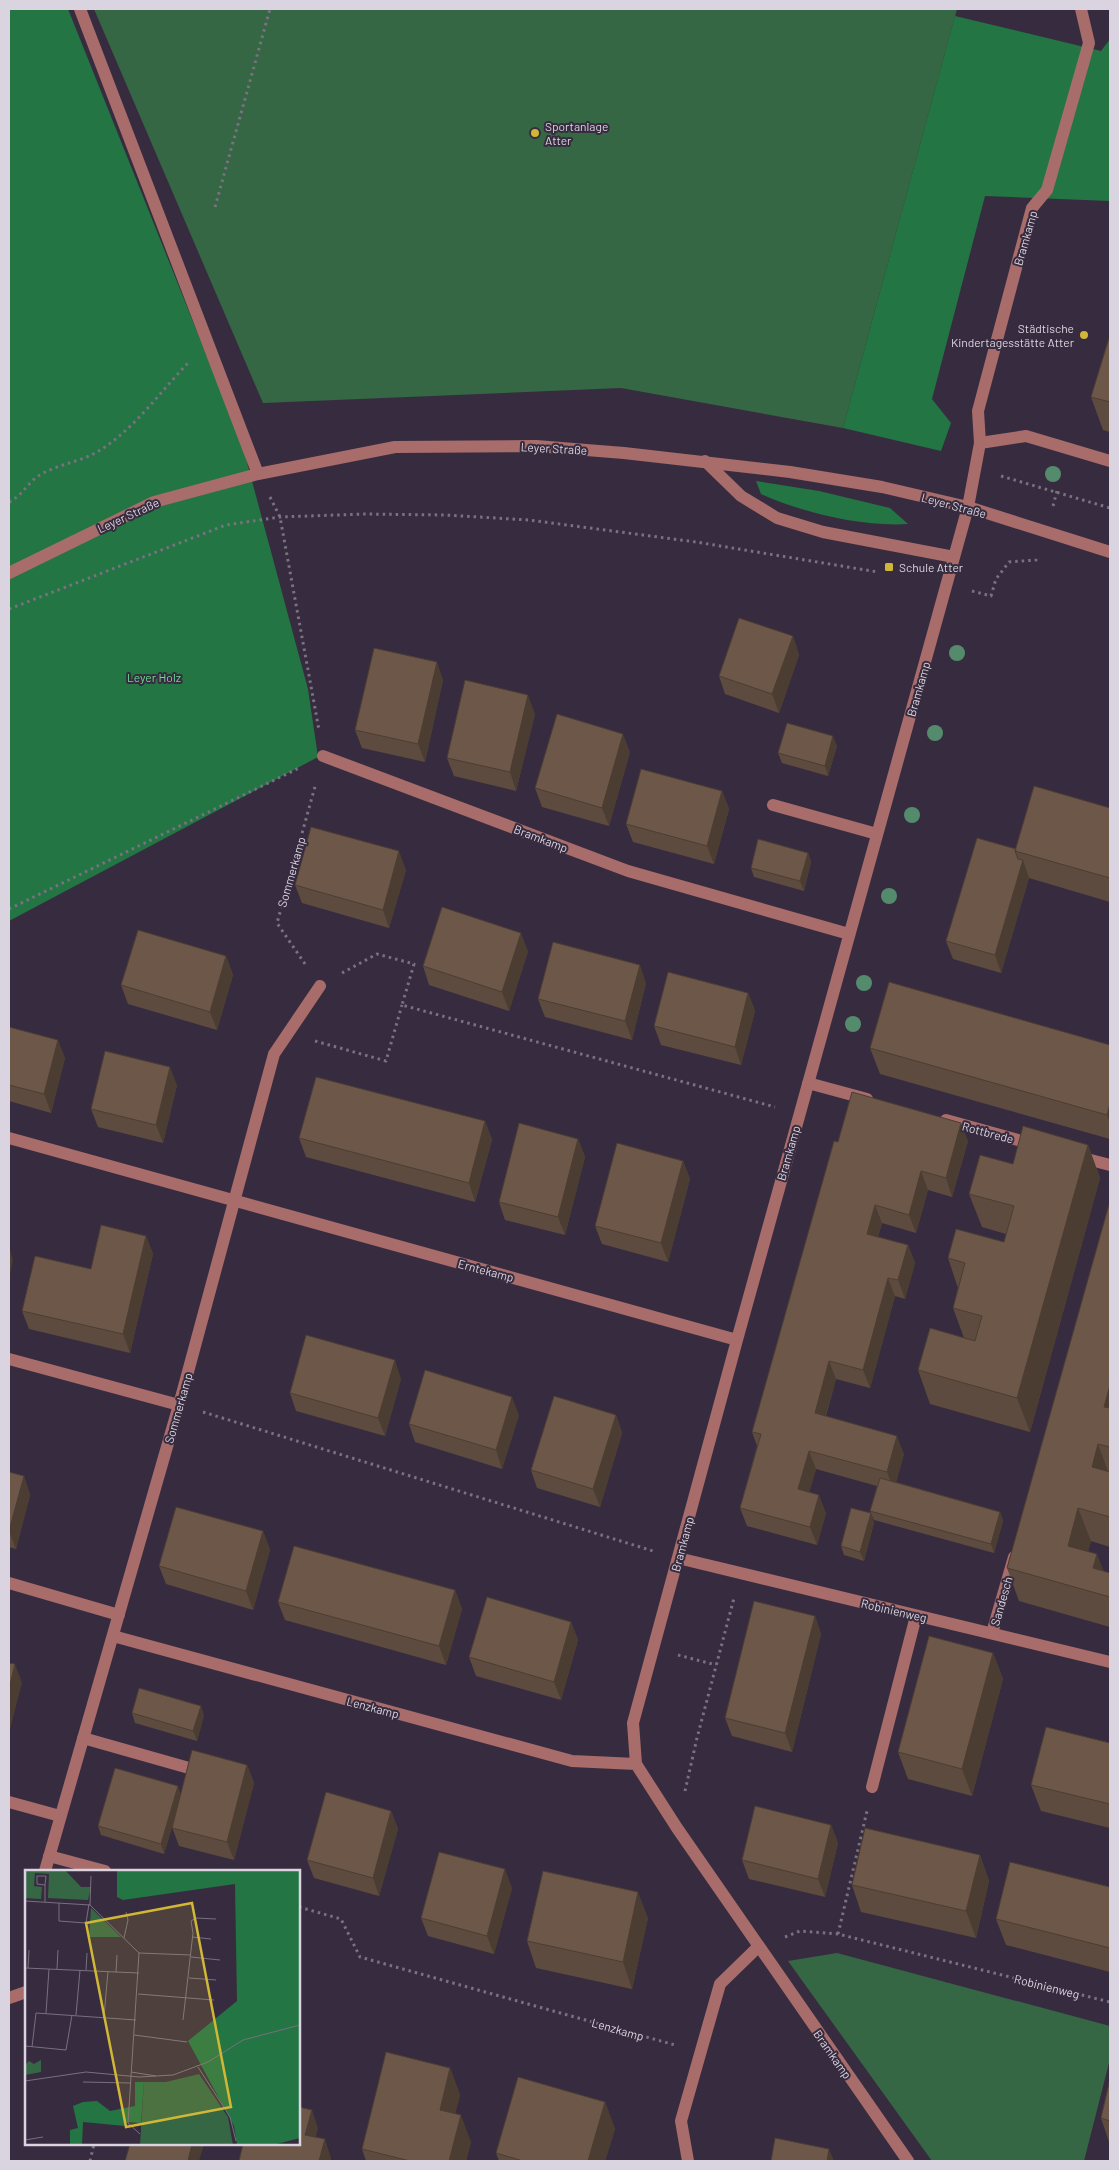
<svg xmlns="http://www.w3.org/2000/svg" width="1119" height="2170" font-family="Barlow,sans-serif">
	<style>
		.green { fill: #356745 }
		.forest { fill: #237544 }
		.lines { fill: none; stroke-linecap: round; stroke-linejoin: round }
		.path { stroke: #7a7181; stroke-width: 3; stroke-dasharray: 2.5 4; stroke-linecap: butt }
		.minor { stroke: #a86c6a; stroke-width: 12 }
		.tree { fill: #558b6d }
		.wall { fill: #5d4b3f }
		.shaded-wall { fill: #4c3d33 }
		.building { fill: #6c5749; stroke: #4c3d33 }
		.poi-dot { fill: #d1b736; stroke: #372c3f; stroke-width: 2 }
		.labels { text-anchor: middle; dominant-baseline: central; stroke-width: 4; stroke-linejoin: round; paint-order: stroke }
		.poi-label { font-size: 12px; fill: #dad4e0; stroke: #372c3f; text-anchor: start }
		.street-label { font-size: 12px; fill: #dad4e0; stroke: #372c3f }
		.park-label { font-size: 12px; fill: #6ed892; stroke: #372c3f }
		.inset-road { fill: none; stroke: #786f7f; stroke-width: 1 }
		.view { fill: #d1b736; fill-opacity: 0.15; stroke: #d1b736; stroke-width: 2.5 }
		.inset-edge { fill: none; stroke: #dad4e0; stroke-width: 2.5 }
	</style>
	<rect width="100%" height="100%" fill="#372c3f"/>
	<path class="green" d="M94 9H957L843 428 621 388 263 403Z
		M837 1953 1110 2026V2059L1084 2161H932L788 1961Z"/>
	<path class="forest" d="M9 9H68L242 444 308 689 318 757 9 921Z
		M955 16 1101 51 1110 39V201L985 196 932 399 951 423 941 451 843 428Z
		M756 481 819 491 890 508 908 524C863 527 803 513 761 494Z"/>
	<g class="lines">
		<path class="path" d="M215 207 270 9
			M1001 476 1110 508
			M270 497 280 517 319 730
			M9 502C22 496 28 482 40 475 58 464 80 462 97 452 134 430 159 393 188 363
			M1053 506 1057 491
			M972 591 991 596 996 579 1009 562 1036 560 1037 557
			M9 609 226 525 280 517 365 514 445 515 529 520 696 542 878 572
			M9 909 301 767
			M305 964 277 923 316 783
			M342 973 377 954 414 964 402 1005 775 1107
			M315 1041 386 1061 402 1005
			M203 1412 653 1551
			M678 1655 716 1665
			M685 1791 697 1738 734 1598
			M167 1871H172
			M299 1907 341 1919 360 1957 675 2045
			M838 1934 867 1811
			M785 1937 800 1931 838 1934 1110 2002
			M90 2161 94 2144"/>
		<path class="minor" d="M80 9 258 474
			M980 443 1026 436 1110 461
			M705 461 741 496 777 518 823 532 954 557
			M9 573 154 502 258 474 395 447 536 446 624 453 790 472 882 487 968 507 1110 552
			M323 756 628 871 849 934
			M773 805 877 834
			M808 1083 867 1099
			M946 1120 1036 1145
			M9 1138 737 1340
			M1079 1157 1110 1165
			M9 1359 179 1405
			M678 1558 1110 1662
			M9 1583 119 1615
			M992 1633 1014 1557
			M113 1636 572 1761 636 1764
			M83 1738 189 1768
			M872 1787 916 1616
			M9 1802 60 1816
			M49 1856 105 1871
			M45 1871 179 1405 274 1054 320 986
			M9 1998 26 1992
			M688 2161 681 2121 720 1984 759 1946
			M908 2161 677 1828 636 1764 633 1723 737 1340 968 507 980 443 978 411 1032 208 1047 190 1089 43 1081 9"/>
	</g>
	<g class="tree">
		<circle cx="1053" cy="474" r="8"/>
		<circle cx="957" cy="653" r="8"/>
		<circle cx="935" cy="733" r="8"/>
		<circle cx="912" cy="815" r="8"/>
		<circle cx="889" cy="896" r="8"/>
		<circle cx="864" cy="983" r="8"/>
		<circle cx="853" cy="1024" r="8"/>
	</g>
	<path class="wall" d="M1110 335V432L1103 430 1091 397Z
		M793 636 799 655 779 713 725 694 719 676Z
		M443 680 425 762 362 748 355 730Z
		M535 714 516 791 454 776 447 758Z
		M837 746 828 776 782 763 778 753Z
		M630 752 609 826 542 807 535 788Z
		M722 791 729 809 714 864 633 842 626 824Z
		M1110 808V902L1029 878 1001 973 953 959 946 941 1016 849Z
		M808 853 811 862 804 891 754 877 751 868Z
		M406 870 389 928 302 903 295 885Z
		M528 951 509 1011 429 985 423 966Z
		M226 956 233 975 217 1030 128 1004 121 985Z
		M646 983 632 1040 545 1017 538 999Z
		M748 993 755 1011 741 1065 661 1045 654 1026Z
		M9 1027 65 1058 51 1113 9 1101Z
		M1110 1045V1139L880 1074 870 1048Z
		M177 1085 163 1143 98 1127 91 1109Z
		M485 1121 492 1140 475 1202 306 1157 299 1138Z
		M578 1139 585 1157 565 1235 505 1220 499 1202Z
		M968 1141 952 1197 928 1190 916 1233 882 1223 878 1237 908 1245 915 1263 905 1299 895 1296 870 1388 836 1379 826 1416 904 1454 896 1482 1000 1512 1003 1521 994 1553 874 1520 870 1511 877 1486 816 1469 809 1492 826 1513 817 1545 747 1526 740 1508 757 1446 752 1432 838 1142Z
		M1088 1145 1100 1178 1030 1432 930 1404 918 1370 964 1338 953 1308 958 1288 948 1258 1004 1242 1006 1234 982 1227 969 1194 1013 1164Z
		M683 1161 690 1179 668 1262 602 1244 595 1226Z
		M1110 1201V1547L1091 1541 1088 1551 1104 1571 1110 1573V1627L1019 1601 1007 1568Z
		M146 1236 153 1254 130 1353 29 1329 22 1311Z
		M401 1379 385 1436 296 1411 290 1393Z
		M519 1415 502 1469 415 1442 409 1424Z
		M616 1415 622 1433 600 1507 537 1488 531 1470Z
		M9 1472 24 1476 30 1495 16 1549 9 1547Z
		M871 1513 874 1523 864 1561 844 1555 841 1546Z
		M263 1531 270 1550 253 1610 166 1584 159 1566Z
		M455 1590 462 1609 446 1665 285 1620 278 1602Z
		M815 1616 821 1634 792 1752 732 1736 725 1718Z
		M571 1622 578 1640 561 1700 476 1676 469 1657Z
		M993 1653 1003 1679 972 1796 908 1779 898 1752Z
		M132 1713 204 1715 197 1741 135 1723Z
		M1110 1743V1828L1041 1811 1031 1785Z
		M247 1765 254 1783 234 1860 179 1846 172 1827 164 1854 101 1835 98 1826 181 1794Z
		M391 1811 398 1829 379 1896 314 1878 307 1860Z
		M831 1825 838 1843 825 1897 749 1879 742 1860Z
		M980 1855 989 1881 976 1938 861 1912 852 1885Z
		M1110 1887V1972L1006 1945 996 1919Z
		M512 1888 494 1954 428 1936 421 1918Z
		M648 1918 632 1989 536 1968 527 1941Z
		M450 2068 460 2095 455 2114 471 2142 466 2161H366L362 2149Z
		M1110 2079V2145L1101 2118Z
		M605 2102 615 2129 605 2161H499L496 2153Z"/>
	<path class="shaded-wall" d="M793 636 799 655 779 713 772 694Z
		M437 662 443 680 425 762 418 744Z
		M528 695 535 714 516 791 510 772Z
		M623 734 630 752 609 826 602 808Z
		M833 736 837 746 828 776 825 766Z
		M722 791 729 809 714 864 707 846Z
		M399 851 406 870 389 928 383 910Z
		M808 853 811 862 804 891 800 881Z
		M1023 860 1029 878 1001 973 995 955Z
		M521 933 528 951 509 1011 502 992Z
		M226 956 233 975 217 1030 210 1012Z
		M640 965 646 983 632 1040 625 1021Z
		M748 993 755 1011 741 1065 735 1047Z
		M58 1040 65 1058 51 1113 44 1094Z
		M170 1067 177 1085 163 1143 156 1125Z
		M1110 1104V1123L1107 1115Z
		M485 1121 492 1140 475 1202 469 1183Z
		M961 1123 968 1141 952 1197 946 1178Z
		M578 1139 585 1157 565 1235 558 1217Z
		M1088 1145 1100 1178 1030 1432 1017 1398Z
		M683 1161 690 1179 668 1262 661 1243Z
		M921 1171 928 1190 916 1233 909 1215Z
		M875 1205 882 1223 874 1252 867 1234Z
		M146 1236 153 1254 130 1353 123 1334Z
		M908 1245 915 1263 905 1299 898 1280Z
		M9 1247 13 1260 9 1279Z
		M888 1278 895 1296 870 1388 863 1370Z
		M395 1360 401 1379 385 1436 378 1418Z
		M829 1361 836 1379 821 1431 815 1413Z
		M1110 1385V1424L1104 1407Z
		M512 1397 519 1415 502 1469 496 1450Z
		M616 1415 622 1433 600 1507 593 1489Z
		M897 1436 904 1454 894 1491 887 1472Z
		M1098 1444 1110 1477 1092 1467Z
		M809 1451 816 1469 805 1508 798 1489Z
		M24 1476 30 1495 16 1549 9 1531Z
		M819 1495 826 1513 817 1545 810 1527Z
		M1078 1508 1091 1541 1080 1579 1068 1546Z
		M1000 1512 1003 1521 994 1553 991 1544Z
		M871 1513 874 1523 864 1561 860 1552Z
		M263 1531 270 1550 253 1610 246 1591Z
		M1097 1554 1110 1587 1093 1568Z
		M455 1590 462 1609 446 1665 439 1646Z
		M815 1616 821 1634 792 1752 785 1733Z
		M571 1622 578 1640 561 1700 554 1682Z
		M993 1653 1003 1679 972 1796 962 1769Z
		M15 1664 22 1683 9 1733V1689Z
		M201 1706 204 1715 197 1741 193 1731Z
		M247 1765 254 1783 234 1860 227 1842Z
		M178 1786 181 1795 164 1854 161 1844Z
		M391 1811 398 1829 379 1896 373 1878Z
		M831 1825 838 1843 825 1897 818 1879Z
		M980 1855 989 1881 976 1938 966 1911Z
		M505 1869 512 1888 494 1954 487 1936Z
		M638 1892 648 1918 632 1989 623 1962Z
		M450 2068 460 2095 449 2137 440 2110Z
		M605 2102 615 2129 605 2161H588Z
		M312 2110 318 2128 312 2153 305 2135Z
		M461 2115 471 2142 466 2161H449Z
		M325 2139 331 2158V2161H319Z
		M192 2144H204L199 2161H188Z
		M829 2149 834 2161H827Z"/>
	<path class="building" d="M1110 335V402L1091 397Z
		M739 618 793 636 772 694 719 676Z
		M374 648 437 662 418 744 355 730Z
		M465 680 528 695 510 772 447 758Z
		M557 714 623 734 602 808 535 788Z
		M787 723 833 736 825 766 778 753Z
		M641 769 722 791 707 846 626 824Z
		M1034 786 1110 808V878L1015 851Z
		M311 827 399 851 383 910 295 885Z
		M977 838 1016 849 1015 851 1018 859 1023 860 995 955 946 941Z
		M758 839 808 853 800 881 751 868Z
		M442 907 521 933 502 992 423 966Z
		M138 930 226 956 210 1012 121 985Z
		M553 942 640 965 625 1021 538 999Z
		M668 972 748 993 735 1047 654 1026Z
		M889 982 1110 1045V1104L1107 1115 870 1048Z
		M9 1027 58 1040 44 1094 9 1085Z
		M105 1051 170 1067 156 1125 91 1109Z
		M316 1077 485 1121 469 1183 299 1138Z
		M852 1092 961 1123 946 1178 921 1171 909 1215 875 1205 867 1234 908 1245 898 1280 888 1278 863 1370 829 1361 815 1413 897 1436 887 1472 809 1451 798 1489 819 1495 810 1527 740 1508 761 1434 752 1432 834 1141 838 1142Z
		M519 1123 578 1139 558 1217 499 1202Z
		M1023 1126 1088 1145 1017 1398 918 1370 930 1328 975 1341 982 1316 953 1308 965 1263 948 1258 956 1229 1004 1242 1014 1206 969 1194 980 1155 1013 1164Z
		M617 1143 683 1161 661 1243 595 1226Z
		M1110 1201V1385L1104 1407 1110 1408V1447L1098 1444 1092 1467 1110 1472V1517L1078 1508 1068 1546 1097 1554 1093 1568 1110 1573V1597L1007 1568Z
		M101 1225 146 1236 123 1334 22 1311 35 1256 91 1269Z
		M306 1335 395 1360 378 1418 290 1393Z
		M425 1370 512 1397 496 1450 409 1424Z
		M554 1396 616 1415 593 1489 531 1470Z
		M9 1472 24 1476 9 1531Z
		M880 1478 1000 1512 991 1544 870 1511Z
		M176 1507 263 1531 246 1591 159 1566Z
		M851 1508 871 1513 860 1552 841 1546Z
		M294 1546 455 1590 439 1646 278 1602Z
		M487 1597 571 1622 554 1682 469 1657Z
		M754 1601 815 1616 785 1733 725 1718Z
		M929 1636 993 1653 962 1769 898 1752Z
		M9 1663 15 1664 9 1689Z
		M139 1688 201 1706 193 1731 132 1713Z
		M1046 1727 1110 1743V1804L1031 1785Z
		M192 1750 247 1765 227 1842 172 1828Z
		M115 1768 178 1786 161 1844 98 1826Z
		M326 1792 391 1811 373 1878 307 1860Z
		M755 1806 831 1825 818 1879 742 1860Z
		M865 1828 980 1855 966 1911 852 1885Z
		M439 1852 505 1869 487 1936 421 1918Z
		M1010 1862 1110 1887V1948L996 1919Z
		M543 1871 638 1892 623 1962 527 1941Z
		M386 2052 450 2068 440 2110 461 2115 449 2161H410L362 2149Z
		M518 2077 605 2102 588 2161H523L496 2153Z
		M1110 2079V2121L1101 2118Z
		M299 2107 312 2110 305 2135 325 2139 319 2161H239L243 2144H299Z
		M775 2138 829 2149 827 2161H771Z
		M130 2144H192L188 2161H125Z"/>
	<g class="poi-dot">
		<circle cx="535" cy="133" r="5"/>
		<circle cx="1084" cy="335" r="5"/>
		<rect x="884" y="562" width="10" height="10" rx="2.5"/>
	</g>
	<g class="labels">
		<g class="poi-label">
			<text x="545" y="126">Sportanlage<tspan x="545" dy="14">Atter</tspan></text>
			<text x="1074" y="328" text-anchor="end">Städtische<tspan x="1074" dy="14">Kindertagesstätte Atter</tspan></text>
			<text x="899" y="567">Schule Atter</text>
		</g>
		<g class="street-label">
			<text transform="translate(1025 238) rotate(-74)">Bramkamp</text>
			<text transform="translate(554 448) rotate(3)">Leyer Straße</text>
			<text transform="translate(954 505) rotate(15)">Leyer Straße</text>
			<text transform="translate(128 515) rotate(-25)">Leyer Straße</text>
			<text transform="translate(918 689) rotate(-74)">Bramkamp</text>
			<text transform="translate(541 838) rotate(21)">Bramkamp</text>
			<text transform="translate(291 872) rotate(-74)">Sommerkamp</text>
			<text transform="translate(988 1132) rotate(15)">Rottbrede</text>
			<text transform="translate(788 1153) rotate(-74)">Bramkamp</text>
			<text transform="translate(486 1270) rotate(15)">Erntekamp</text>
			<text transform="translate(178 1408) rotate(-74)">Sommerkamp</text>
			<text transform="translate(682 1544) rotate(-75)">Bramkamp</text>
			<text transform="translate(1001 1601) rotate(-74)">Sandesch</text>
			<text transform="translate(894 1610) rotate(13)">Robinienweg</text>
			<text transform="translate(373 1707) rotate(15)">Lenzkamp</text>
			<text transform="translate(1047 1986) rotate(14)">Robinienweg</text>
			<text transform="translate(618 2029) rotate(16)">Lenzkamp</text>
			<text transform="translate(833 2054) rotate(55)">Bramkamp</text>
		</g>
		<g class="park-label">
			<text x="154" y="677">Leyer Holz</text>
		</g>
	</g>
	<g transform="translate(25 1870)">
		<rect width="275" height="275" fill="#372c3f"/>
		<path d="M0 0H40L56 17H66L63 30 23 28 24 4 10 3 9 16 17 17 16 29 0 28ZM66 38 96 67H64ZM16 190V202L0 205V195L4 191 9 194ZM174 204 203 247 208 275H115L119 212H141Z" fill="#356745"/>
		<path d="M92 0H275V268L248 275H212L209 256 163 171 212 131 210 14 98 30 92 27ZM110 212H119L116 253 102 252 100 256 58 252 57 275H45V260L53 258 48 236 58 232 72 231 85 241 110 236Z" fill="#237544"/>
		<path class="inset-road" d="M0 31 65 35 114 83 103 253 115 264M20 32V15L12 14V6H21L20 15M34 33V51L61 53 64 34M65 35 66 6M167 67 186 69M99 68 103 50 101 42M114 83 166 85M166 87 195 90M0 98 114 103M3 98 4 80M32 99 33 80M61 100 62 83M91 102 92 85M164 108 191 110M113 124 189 130M21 143 24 99M51 145 55 100M79 147 83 101M158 150 168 63 166 51 171 48 191 49M109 165 162 172M0 176 41 180 47 145M7 177 11 143 111 150M173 197 205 247 211 271M106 202 131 206M0 211 61 202 114 207 148 205 183 192 218 170 275 155M58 212 106 213M0 270 18 267"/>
		<path class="view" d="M167 33 206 237 101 257 61 53Z"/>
		<rect width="275" height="275" class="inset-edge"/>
	</g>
	<rect width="1119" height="2170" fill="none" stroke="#dad4e0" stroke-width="20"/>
</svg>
